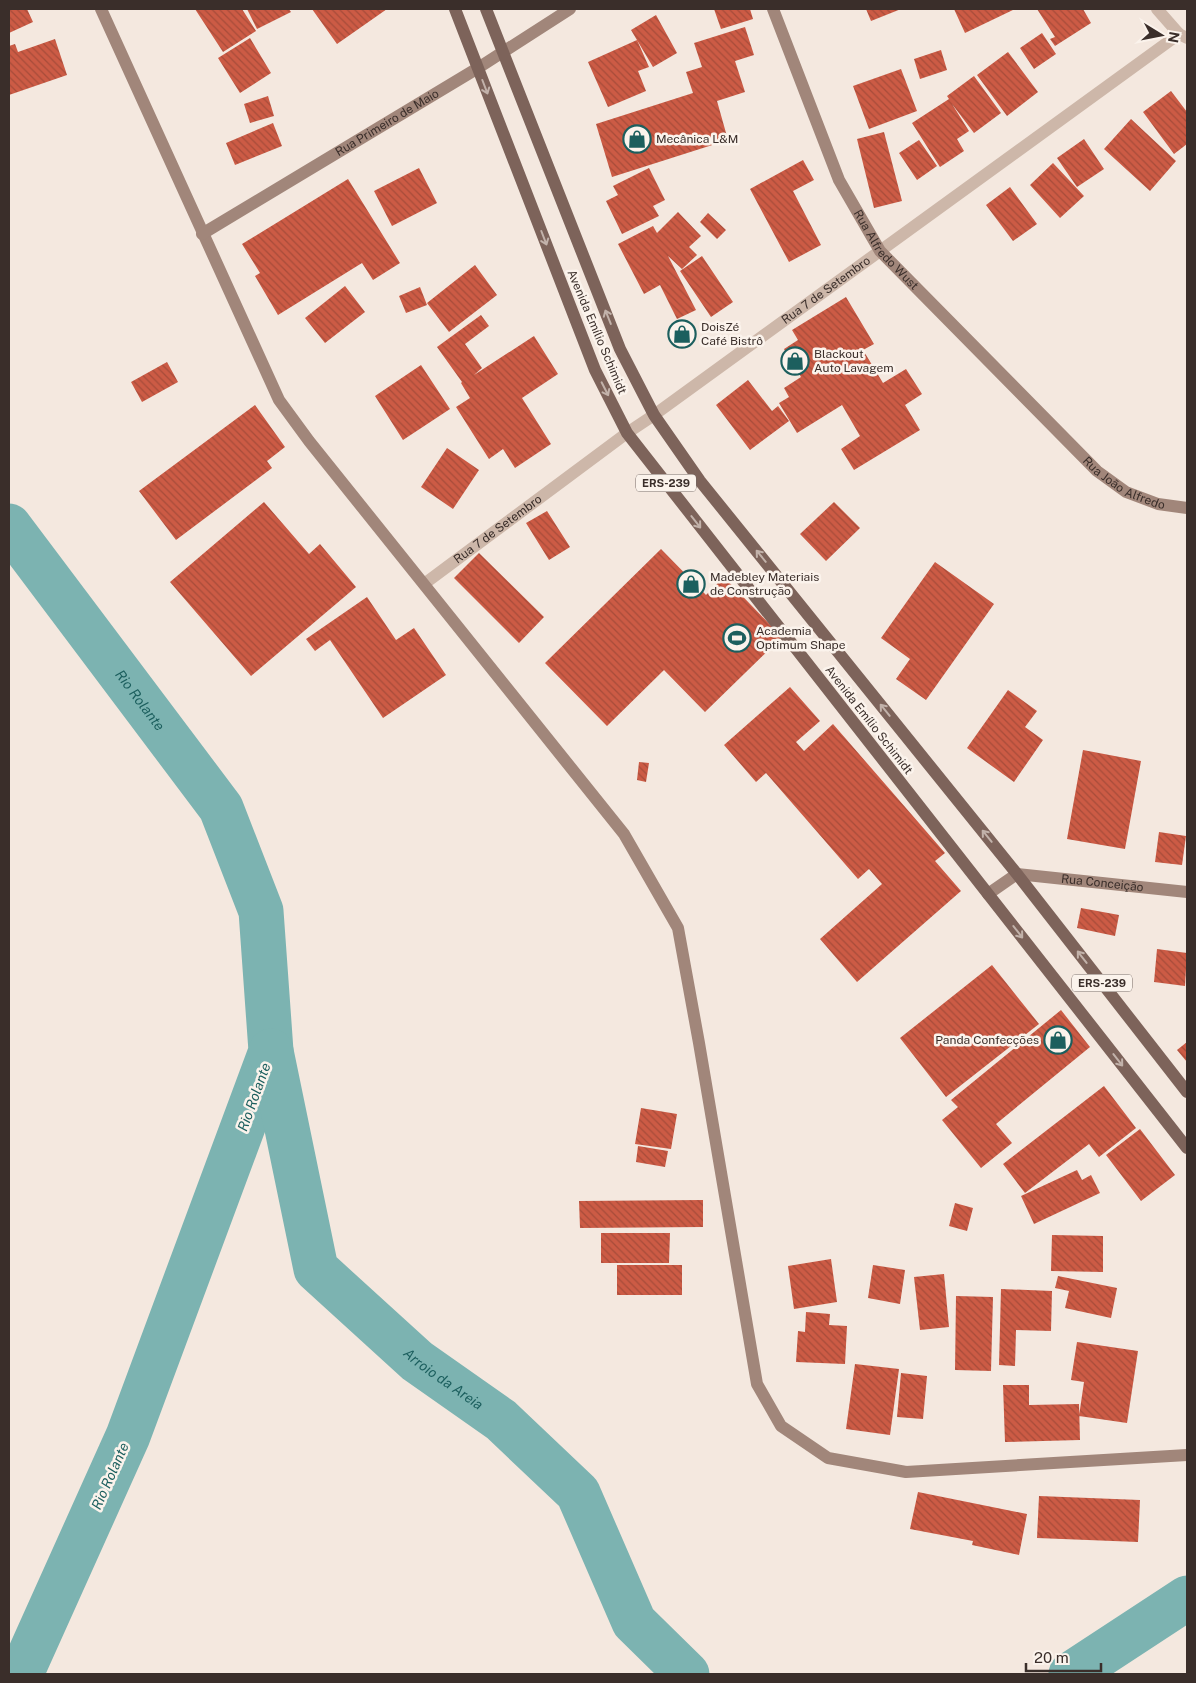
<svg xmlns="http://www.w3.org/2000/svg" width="1196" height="1683" font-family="'Public Sans',sans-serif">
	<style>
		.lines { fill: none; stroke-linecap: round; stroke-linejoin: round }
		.river { stroke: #7cb3b1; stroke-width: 45 }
		.building { fill: url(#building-back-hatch) }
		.street { stroke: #cdb7a9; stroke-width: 12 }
		.secondary { stroke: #a1867a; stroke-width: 12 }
		.primary { stroke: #7d635a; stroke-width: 12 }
		.oneway { stroke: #c2b2aa }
		.labels { text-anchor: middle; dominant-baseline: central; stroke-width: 5; stroke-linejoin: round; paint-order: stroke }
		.shield { fill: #fbf3ec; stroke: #746964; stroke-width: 1 }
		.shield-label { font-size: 11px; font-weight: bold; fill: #3a2e2a }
		.street-label { font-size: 12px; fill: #3a2e2a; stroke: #fbf3ec }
		.poi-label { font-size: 12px; fill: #3a2e2a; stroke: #fbf3ec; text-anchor: start }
		.water-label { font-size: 14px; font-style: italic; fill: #1c5f5e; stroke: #fbf3ec }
	</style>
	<defs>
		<pattern id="building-back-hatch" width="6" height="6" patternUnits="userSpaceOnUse" patternTransform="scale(1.25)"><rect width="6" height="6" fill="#cc5b45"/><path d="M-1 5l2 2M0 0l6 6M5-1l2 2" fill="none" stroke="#a74c3a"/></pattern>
	</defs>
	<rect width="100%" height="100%" fill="#f4e8df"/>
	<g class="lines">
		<g class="river">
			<path id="s1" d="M9 526 221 808 261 911 271 1051 128 1436 21 1674"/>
			<path id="s2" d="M271 1051 316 1269 417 1361 501 1420 578 1493 634 1622 687 1674"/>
			<path d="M1071 1674 1187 1598"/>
		</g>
	</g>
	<path class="building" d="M9 9H27L33 22 9 33Z
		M195 9H242L256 31 223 52Z
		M247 9H289L291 12 257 29Z
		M312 9H387L337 44Z
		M714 9H750L753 19 721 29Z
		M866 9H901L871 21Z
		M954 9H1015L965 33Z
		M1037 9H1083L1091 23 1055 46 1050 39 1055 37Z
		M656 15 677 53 653 67 631 30Z
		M745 27 754 55 735 61 745 92 717 101 728 140 612 177 596 124 693 93 686 72 702 67 694 43Z
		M1042 33 1056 54 1034 69 1020 48Z
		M250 38 271 73 240 93 218 58Z
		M55 39 67 75 9 95V46L15 44 18 52Z
		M637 40 649 67 638 71 646 91 608 107 588 62Z
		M941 50 947 70 920 79 914 59Z
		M1008 52 1038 92 1007 116 977 75Z
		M901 69 917 111 869 129 853 86Z
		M974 76 1001 113 974 133 952 104 969 131 957 139 964 151 940 167 912 123 949 99 947 96Z
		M1171 91 1187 112V144L1174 154 1143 112Z
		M268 96 274 116 250 123 244 104Z
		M1131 119 1176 161 1150 191 1104 149Z
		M273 123 282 146 235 165 226 143Z
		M884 132 902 201 874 208 857 139Z
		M1084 139 1104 169 1077 187 1057 158Z
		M919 140 937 166 917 180 899 153Z
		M803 160 814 180 793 191 821 245 789 262 750 189Z
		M1053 163 1084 196 1060 218 1030 185Z
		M419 168 437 203 392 226 374 191Z
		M649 168 665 200 653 206 659 216 622 234 606 201 618 195 613 186Z
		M348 179 400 263 373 280 362 263 278 315 255 276 260 273 242 244Z
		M1010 187 1037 224 1013 241 986 205Z
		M678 212 701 236 689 247 697 255 682 269 668 256 696 310 677 319 660 285 644 294 618 244 653 226 657 233Z
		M708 213 726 230 717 239 700 222Z
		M702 256 733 302 711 317 680 271Z
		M475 265 497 295 449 332 427 303Z
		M345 286 365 312 325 343 305 318Z
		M420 287 427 305 406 313 399 296Z
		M846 297 874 344 863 350 883 383 906 369 922 394 905 405 920 430 854 470 841 449 860 436 842 405 797 433 779 403 789 397 784 388 801 377 784 349 798 340 792 330Z
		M481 315 489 326 465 344 482 368 474 375 534 336 558 374 522 398 551 444 515 468 503 449 489 459 456 407 470 398 461 383 462 382 437 347Z
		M167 362 178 382 142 402 131 382Z
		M421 365 450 409 403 440 375 396Z
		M748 380 772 411 778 406 789 421 750 450 716 405Z
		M255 405 285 447 267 461 272 468 176 540 139 491Z
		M447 448 479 470 453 509 421 487Z
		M264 502 309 554 320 544 356 587 251 676 170 582Z
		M834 502 860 528 826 561 800 534Z
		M547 511 570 547 549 560 526 523Z
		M661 549 706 595 724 577 782 637 705 712 664 670 607 726 545 663Z
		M479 553 544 617 519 643 454 578Z
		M935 562 994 604 926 700 896 679 910 659 881 638Z
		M367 597 396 640 414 628 446 675 383 718 330 640 315 651 306 639Z
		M790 687 820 721 796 742 804 751 833 724 945 853 935 861 961 891 857 982 820 939 882 884 869 869 858 879 766 773 756 782 724 745Z
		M1008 690 1037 711 1025 727 1043 740 1014 782 967 748Z
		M1083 750 1141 761 1125 849 1067 839Z
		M639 762 649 763 646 782 637 780Z
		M1159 832 1186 836 1182 865 1155 862Z
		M1081 908 1119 915 1115 936 1077 928Z
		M1157 949 1187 953 1185 986 1154 982Z
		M992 965 1039 1024 946 1097 900 1038Z
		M1061 1010 1090 1047 996 1124 1012 1143 981 1168 942 1120 958 1107 951 1100Z
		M1187 1042V1062L1177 1050Z
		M1104 1086 1136 1128 1099 1157 1089 1144 1025 1193 1003 1164Z
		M641 1108 677 1114 671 1149 635 1144Z
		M1140 1129 1175 1175 1141 1201 1106 1155Z
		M638 1146 668 1151 665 1167 636 1162Z
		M1077 1170 1082 1180 1091 1175 1100 1193 1034 1224 1021 1196Z
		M703 1200V1227L580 1228 579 1201Z
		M955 1203 973 1208 967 1231 949 1226Z
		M601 1233H670L669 1263H601Z
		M1052 1235 1103 1236V1272L1051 1271Z
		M831 1259 837 1302 794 1309 788 1266Z
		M617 1265H682V1295H617Z
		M873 1265 905 1270 900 1304 868 1298Z
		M944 1274 949 1327 920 1330 914 1277Z
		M1058 1276 1117 1288 1111 1318 1065 1308 1069 1291 1055 1288Z
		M1001 1289 1052 1291 1051 1331 1016 1330 1015 1366 999 1365Z
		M956 1296 993 1297 991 1371 955 1370Z
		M806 1312 830 1314 829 1325 847 1326 845 1364 796 1362 798 1331 805 1332Z
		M1077 1342 1138 1351 1127 1423 1079 1416 1084 1382 1071 1380Z
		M855 1364 899 1369 890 1435 846 1429Z
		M901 1373 927 1376 923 1419 897 1417Z
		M1003 1385H1029V1405L1079 1404 1080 1440 1005 1442Z
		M918 1492 1027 1514 1019 1555 972 1545 973 1541 910 1529Z
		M1039 1496 1140 1500 1138 1542 1037 1538Z"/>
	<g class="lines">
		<g class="street">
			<path d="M1157 9 1179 34 1187 38"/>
			<path id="s3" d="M424 584 627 433 654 415 1179 34"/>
		</g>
		<g class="secondary">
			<path d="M101 9 279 400 309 441 624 834 678 928 699 1043 757 1384 781 1426 828 1458 906 1472 1187 1455"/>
			<path id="s4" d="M773 9 839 180 880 251 1097 471 1126 492 1158 504 1187 508"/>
			<path id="s5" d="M202 234 478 68 570 9"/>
			<path id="s6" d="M988 894 1017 874 1187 892"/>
		</g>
		<path class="primary" d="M455 9 595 370 627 433 1187 1148
			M486 9 620 349 654 415 700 481 1017 874 1187 1092"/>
	</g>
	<defs><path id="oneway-shaft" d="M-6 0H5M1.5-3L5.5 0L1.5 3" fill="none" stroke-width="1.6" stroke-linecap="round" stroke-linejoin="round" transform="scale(1.25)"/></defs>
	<g class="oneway">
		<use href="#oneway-shaft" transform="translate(485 87) rotate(69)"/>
		<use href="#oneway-shaft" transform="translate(544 238) rotate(69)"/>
		<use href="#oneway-shaft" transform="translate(608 317) rotate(-112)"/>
		<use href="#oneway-shaft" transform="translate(605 389) rotate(63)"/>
		<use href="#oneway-shaft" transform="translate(696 522) rotate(52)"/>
		<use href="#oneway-shaft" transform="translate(761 556) rotate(-129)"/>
		<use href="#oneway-shaft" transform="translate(885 710) rotate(-129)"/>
		<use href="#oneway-shaft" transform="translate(987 836) rotate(-129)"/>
		<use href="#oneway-shaft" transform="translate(1018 932) rotate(52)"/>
		<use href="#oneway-shaft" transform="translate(1082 957) rotate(-128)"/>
		<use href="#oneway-shaft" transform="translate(1118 1060) rotate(52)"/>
	</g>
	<defs>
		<g id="shop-ring" transform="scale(1.4375)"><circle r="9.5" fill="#fbf3ec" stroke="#1c5f5e" stroke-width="1.5"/><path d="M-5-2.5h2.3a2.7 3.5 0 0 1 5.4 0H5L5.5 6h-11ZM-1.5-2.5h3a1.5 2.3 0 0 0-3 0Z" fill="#1c5f5e"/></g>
		<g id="stadium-ring" transform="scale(1.4375)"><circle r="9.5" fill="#fbf3ec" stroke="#1c5f5e" stroke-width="1.5"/><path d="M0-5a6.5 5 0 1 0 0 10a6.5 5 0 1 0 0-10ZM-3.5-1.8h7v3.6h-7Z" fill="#1c5f5e"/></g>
	</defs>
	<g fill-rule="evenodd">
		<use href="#shop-ring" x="637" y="139"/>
		<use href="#shop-ring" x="682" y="334"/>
		<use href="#shop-ring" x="795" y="361"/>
		<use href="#shop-ring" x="691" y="584"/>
		<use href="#stadium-ring" x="737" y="638"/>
		<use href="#shop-ring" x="1058" y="1040"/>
	</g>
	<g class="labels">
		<g class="shield">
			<rect x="636" y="474.5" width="60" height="17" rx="4"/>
			<rect x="1072" y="974.5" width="60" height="17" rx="4"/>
		</g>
		<g class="shield-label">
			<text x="666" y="483">ERS-239</text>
			<text x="1102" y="983">ERS-239</text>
		</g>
		<g class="street-label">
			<text stroke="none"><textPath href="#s5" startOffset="216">Rua Primeiro de Maio</textPath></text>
			<text stroke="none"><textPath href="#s4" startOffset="268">Rua Alfredo Wust</textPath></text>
			<text stroke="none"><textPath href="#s3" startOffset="498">Rua 7 de Setembro</textPath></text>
			<text transform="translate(597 332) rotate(67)">Avenida Emílio Schimidt</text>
			<text stroke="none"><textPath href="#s4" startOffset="604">Rua João Alfredo</textPath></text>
			<text stroke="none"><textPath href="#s3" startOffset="92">Rua 7 de Setembro</textPath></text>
			<text transform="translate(869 720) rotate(52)">Avenida Emílio Schimidt</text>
			<text stroke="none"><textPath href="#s6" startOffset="121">Rua Conceição</textPath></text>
		</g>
		<g class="poi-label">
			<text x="656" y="139">Mecânica L&amp;M</text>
			<text x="701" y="327">DoisZé<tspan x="701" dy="14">Café Bistrô</tspan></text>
			<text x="814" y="354">Blackout<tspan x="814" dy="14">Auto Lavagem</tspan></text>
			<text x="710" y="577">Madebley Materiais<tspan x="710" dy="14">de Construção</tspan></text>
			<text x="756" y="631">Academia<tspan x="756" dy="14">Optimum Shape</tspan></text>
			<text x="1039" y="1040" text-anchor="end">Panda Confecções</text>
		</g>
		<g class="water-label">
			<text stroke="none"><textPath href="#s1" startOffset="218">Rio Rolante</textPath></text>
			<text transform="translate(254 1097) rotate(-70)">Rio Rolante</text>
			<text stroke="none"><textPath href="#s2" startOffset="391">Arroio da Areia</textPath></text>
			<text transform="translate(110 1476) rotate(-66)">Rio Rolante</text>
		</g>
	</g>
	<rect width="1196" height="1683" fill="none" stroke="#3a2e2a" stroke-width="20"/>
	<g transform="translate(1161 35) rotate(100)" stroke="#fbf3ec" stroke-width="4" paint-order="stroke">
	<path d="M0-4L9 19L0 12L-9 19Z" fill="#3a2e2a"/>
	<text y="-8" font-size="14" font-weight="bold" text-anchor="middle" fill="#3a2e2a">N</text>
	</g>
	<path d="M1026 1663v8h75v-8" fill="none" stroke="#3a2e2a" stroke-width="2.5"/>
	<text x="1034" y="1663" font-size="15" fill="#3a2e2a" stroke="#fbf3ec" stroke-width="4" paint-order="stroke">20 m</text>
</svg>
